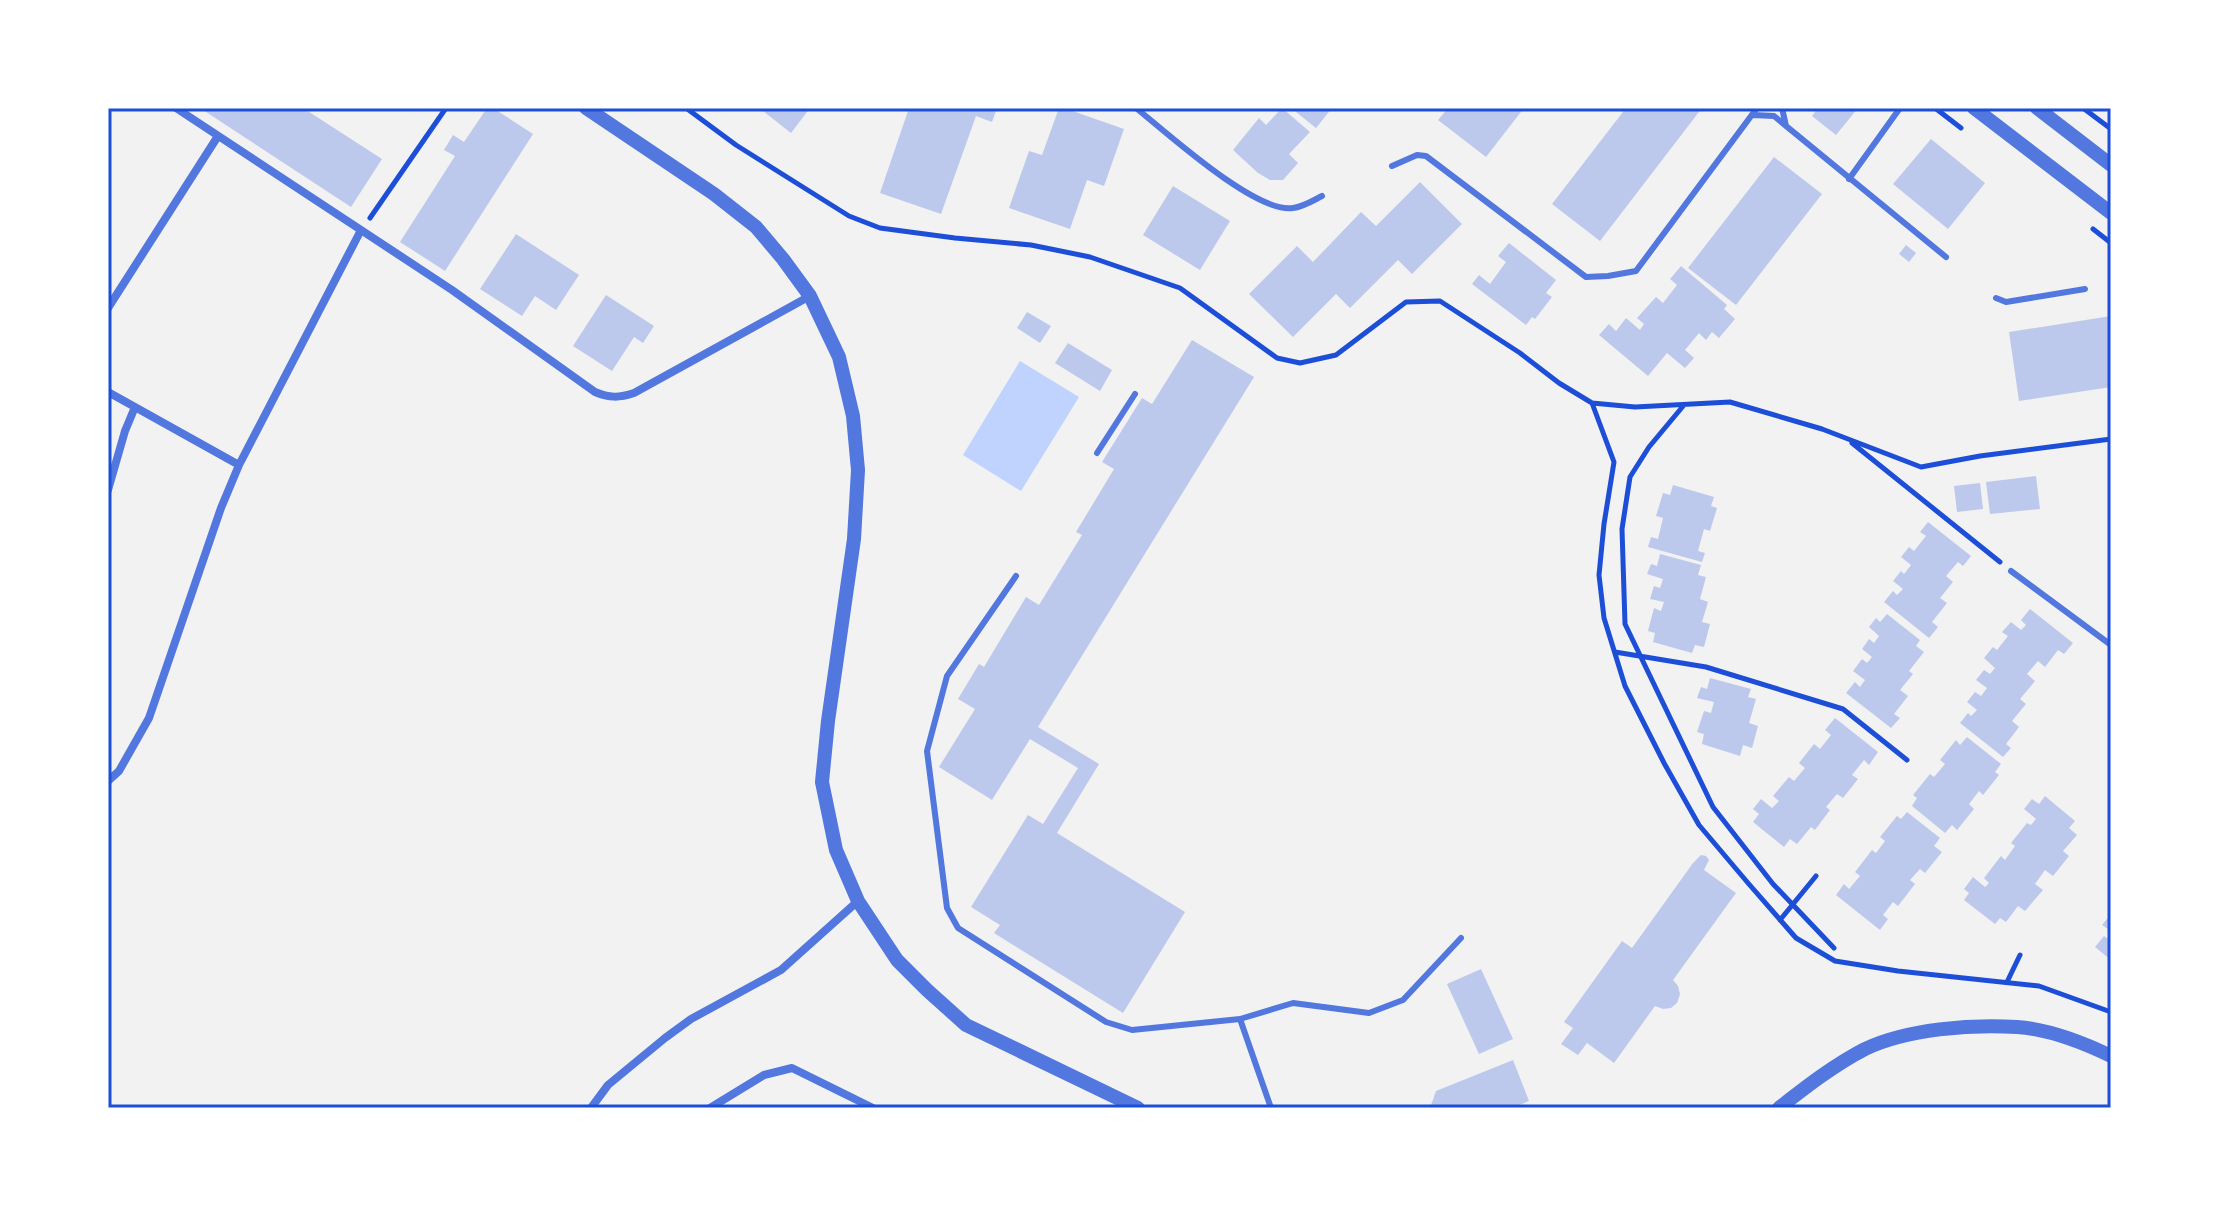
<svg xmlns="http://www.w3.org/2000/svg" width="2219" height="1216" font-family="'Titillium Web',sans-serif">
	<style>
		.water { fill: #bfd3fe }
		.building { fill: #bdc9ec }
		.lines { fill: none; stroke-linecap: round; stroke-linejoin: round }
		.path { stroke: #1d4ed8; stroke-width: 5 }
		.service { stroke: #5277de; stroke-width: 6 }
		.minor { stroke: #5277de; stroke-width: 8 }
		.tertiary { stroke: #5277de; stroke-width: 14 }
		.neatline { fill: none; stroke: #1d4ed8; stroke-width: 3 }
	</style>
	<rect width="100%" height="100%" fill="#f2f2f2"/>
	<path class="water" d="M1020 361 1079 397 1021 491 963 455Z"/>
	<path class="building" d="M200 108H303L382 159 351 207Z
		M487 108H493L533 134 445 271 400 242 455 156 444 150 453 135 464 142Z
		M759 108H810L791 133Z
		M909 108H997L992 122 976 116 941 214 880 193Z
		M1059 108H1064L1124 129 1104 186 1087 180 1070 229 1009 208 1029 151 1042 155Z
		M1282 108 1310 132 1289 154 1298 163 1283 180H1270L1258 173 1233 150 1259 118 1266 125Z
		M1291 108H1332L1316 128Z
		M1448 108H1524L1486 157 1438 120Z
		M1626 108H1702L1600 241 1552 204Z
		M1818 108H1858L1836 135 1812 116Z
		M1931 139 1985 183 1948 229 1893 184Z
		M1774 157 1822 194 1736 305 1688 268Z
		M1420 182 1462 224 1412 274 1398 260 1350 308 1336 294 1293 337 1249 294 1297 246 1313 262 1361 212 1376 226Z
		M1173 186 1230 221 1200 270 1143 235Z
		M516 234 579 275 556 310 535 296 522 316 480 289Z
		M1509 243 1556 280 1546 293 1552 297 1535 319 1532 317 1526 325 1472 284 1479 275 1490 284 1506 262 1498 256Z
		M1906 245 1916 253 1909 262 1899 254Z
		M1681 266 1727 305 1724 309 1735 319 1719 338 1712 332 1706 340 1699 333 1685 350 1694 358 1685 368 1667 353 1648 376 1599 335 1609 324 1616 331 1626 318 1640 330 1644 324 1637 318 1656 297 1663 303 1677 285 1670 279Z
		M606 295 654 326 643 343 634 337 612 371 573 346Z
		M1027 312 1051 326 1040 343 1017 328Z
		M2111 316V387L2019 401 2009 332Z
		M1192 340 1254 377 1038 727 1099 764 1057 833 1185 912 1123 1013 994 933 1000 925 971 907 1028 815 1043 824 1078 768 1030 739 992 800 939 767 975 709 958 699 979 664 984 667 1026 597 1039 605 1082 535 1076 532 1114 469 1102 462 1142 398 1152 404Z
		M1068 343 1112 370 1100 391 1055 363Z
		M2036 476 2040 509 1990 514 1986 482Z
		M1980 483 1983 509 1957 512 1954 486Z
		M1673 485 1714 497 1711 506 1717 508 1710 531 1704 529 1698 551 1705 553 1702 562 1648 547 1651 537 1658 539 1663 518 1656 516 1663 493 1670 495Z
		M1928 522 1971 556 1963 566 1958 562 1946 576 1953 582 1940 598 1947 603 1932 622 1938 627 1929 638 1884 602 1893 591 1897 595 1903 589 1893 581 1901 571 1904 574 1911 565 1901 557 1909 547 1914 551 1926 536 1920 532Z
		M1660 554 1701 565 1698 575 1706 577 1700 599 1708 602 1702 622 1710 624 1704 647 1695 645 1692 653 1653 642 1655 633 1648 631 1654 608 1661 611 1664 602 1650 599 1654 586 1660 588 1663 579 1647 574 1651 564 1657 566Z
		M2030 609 2073 643 2064 654 2058 650 2045 667 2038 661 2027 674 2035 681 2020 699 2026 704 2012 721 2019 727 2006 744 2011 748 2003 757 1960 723 1968 713 1971 716 1977 710 1967 702 1975 692 1981 696 1987 688 1976 680 1984 670 1990 674 1995 668 1984 658 1993 647 1997 650 2008 636 2002 632 2011 622 2021 630 2026 625 2021 620Z
		M1887 614 1920 640 1916 646 1924 652 1909 671 1913 674 1900 690 1908 696 1894 714 1900 718 1891 728 1846 693 1855 682 1860 687 1865 680 1853 671 1862 659 1867 663 1872 657 1862 649 1869 639 1874 643 1879 636 1869 627 1876 618 1880 622Z
		M1710 678 1751 689 1748 697 1756 699 1749 723 1758 726 1752 748 1743 745 1740 756 1702 744 1704 734 1697 732 1704 711 1711 713 1714 702 1697 698 1701 687 1707 689Z
		M1835 718 1878 752 1869 765 1864 760 1852 775 1858 779 1843 798 1837 794 1826 807 1830 810 1815 830 1811 827 1797 844 1790 839 1784 847 1753 822 1759 814 1753 809 1761 799 1772 808 1779 801 1773 796 1789 777 1794 781 1805 768 1799 763 1814 744 1820 749 1831 735 1825 730Z
		M1967 737 2001 764 1995 772 1999 775 1983 795 1979 791 1969 804 1974 809 1957 830 1952 825 1945 833 1912 806 1917 798 1913 795 1930 774 1934 777 1945 764 1940 760 1956 740 1960 745Z
		M2045 796 2075 821 2069 828 2077 835 2063 851 2069 856 2053 876 2045 870 2035 884 2043 890 2025 911 2018 906 2006 922 2000 918 1995 924 1964 900 1969 893 1964 889 1973 877 1985 887 1989 883 1984 878 2001 856 2005 860 2015 846 2011 843 2027 823 2031 825 2036 819 2024 809 2032 799 2039 804Z
		M1907 812 1940 838 1934 846 1942 852 1925 873 1920 869 1910 880 1915 884 1898 906 1893 902 1883 915 1888 919 1880 930 1836 895 1844 884 1849 889 1860 876 1855 872 1872 850 1876 853 1885 841 1880 837 1897 816 1901 819Z
		M1701 855 1706 856 1709 860 1704 870 1736 893 1673 980 1678 986 1680 994 1677 1003 1671 1008 1663 1009 1655 1006 1614 1063 1587 1043 1578 1055 1561 1044 1573 1028 1564 1022 1622 941 1632 948 1693 863Z
		M2111 914V931L2102 925Z
		M2104 936 2111 941V960L2095 947Z
		M1481 969 1513 1039 1479 1054 1447 984Z
		M1513 1060 1529 1101 1512 1108H1430L1436 1091Z"/>
	<g class="lines">
		<path class="path" d="M686 108 736 145 849 216 880 228 955 238 1031 245 1090 257 1180 288 1277 358 1300 363 1336 355 1406 302 1440 301 1520 353 1559 383 1592 403 1635 407 1730 402 1822 429 1921 467 1980 456 2111 439
			M1935 108 1961 128
			M2083 108 2111 129
			M370 218 446 108
			M2093 229 2111 243
			M1592 403 1614 462 1604 524 1599 575 1604 618 1625 686 1664 763 1699 825 1748 883 1796 938 1835 961 1898 971 2039 986 2111 1012
			M1684 405 1649 447 1630 477 1622 529 1625 624 1713 807 1773 884 1834 948
			M1852 443 2000 562
			M1615 652 1706 667 1843 709 1907 760
			M1780 920 1816 876
			M2007 982 2020 955"/>
		<path class="service" d="M1136 108C1167 133 1256 214 1293 208 1303 207 1314 200 1322 196
			M1782 108 1786 126
			M1753 115 1774 116 1946 257
			M1392 166 1417 155 1426 156 1586 277 1608 276 1636 271 1757 108
			M1849 179 1900 108
			M1996 298 2006 302 2085 289
			M1097 453 1135 394
			M2011 571 2111 645
			M1016 576 947 676 927 751 947 908 958 928 1106 1022 1132 1030 1240 1019 1293 1003 1369 1013 1403 1000 1461 938
			M1240 1019 1271 1108"/>
		<path class="minor" d="M176 108 452 290 595 392C609 398 619 398 634 393L810 296
			M108 308 218 136
			M108 392 239 465
			M108 490 125 431 135 407
			M108 781 119 771 149 718 221 508 239 465 360 232
			M591 1108 608 1085 665 1038 691 1019 781 970 858 901
			M710 1108 764 1075 792 1068 873 1108"/>
		<path class="tertiary" d="M586 108 714 194 756 227 783 259 810 296 839 357 853 416 858 470 854 539 828 721 822 782 836 850 858 901 897 960 927 990 966 1025 1138 1108
			M1974 108 2111 213
			M2037 108 2111 165
			M1779 1108C1806 1087 1834 1065 1865 1049 1907 1029 1971 1024 2017 1027 2047 1029 2084 1043 2111 1056"/>
	</g>
	<rect width="2219" height="1216" fill="none" stroke="#ffffff" stroke-width="220"/>
	<rect x="110" y="110" width="1999" height="996" class="neatline"/>
</svg>
